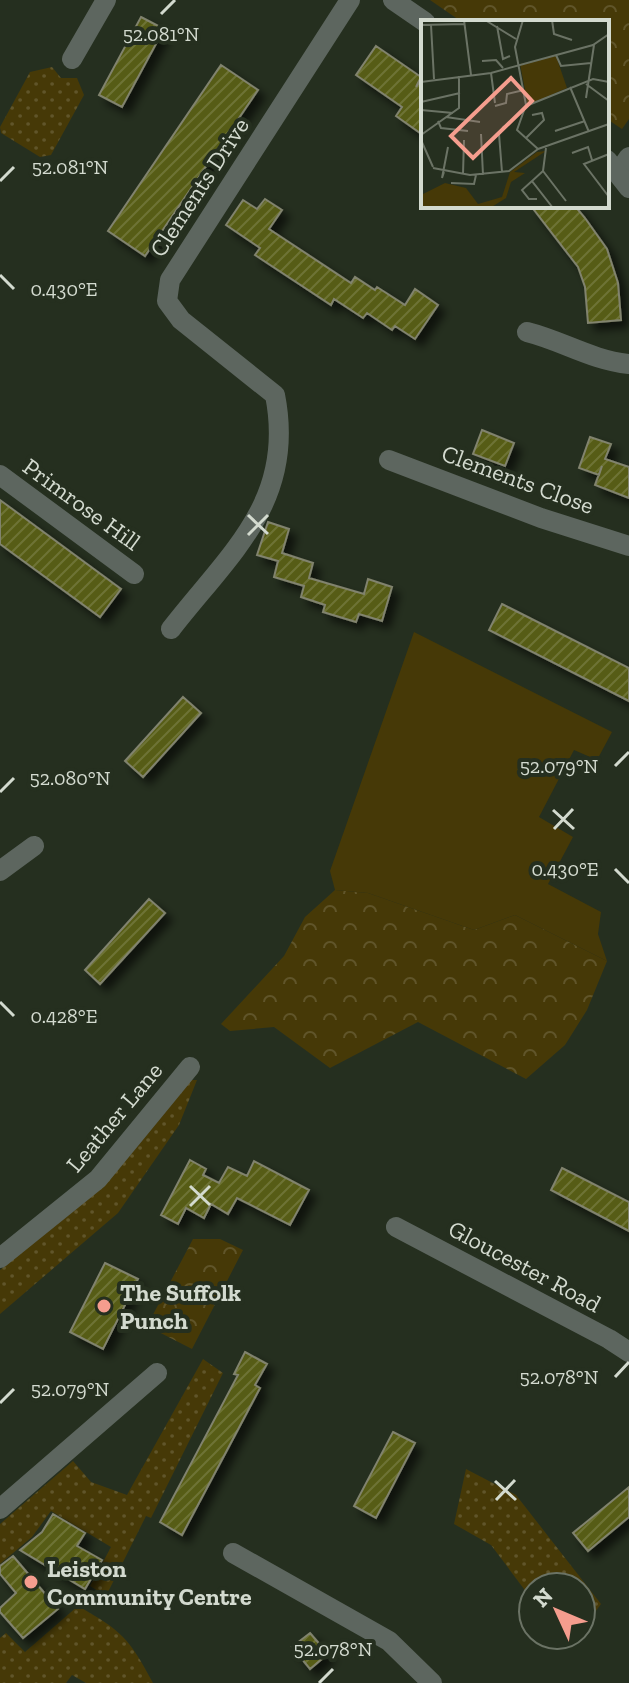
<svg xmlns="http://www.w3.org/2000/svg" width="629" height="1683" font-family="'Zilla Slab',serif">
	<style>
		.grass { fill: url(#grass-dots) }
		.forest { fill: url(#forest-crowns) }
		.garden { fill: #463907 }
		.building { fill: url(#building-hatch); stroke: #81836e; stroke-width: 2; filter: url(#shadow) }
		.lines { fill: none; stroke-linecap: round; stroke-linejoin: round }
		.minor { stroke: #5d665f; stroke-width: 20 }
		.tertiary { stroke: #5d665f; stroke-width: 20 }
		.ticks { fill: none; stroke: #d3dacf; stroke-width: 3 }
		.poi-dot { fill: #f59d8e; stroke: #252f1f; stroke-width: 3 }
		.labels { text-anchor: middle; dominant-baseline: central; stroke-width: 8; stroke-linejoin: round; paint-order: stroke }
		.street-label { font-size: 24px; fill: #d3dacf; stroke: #252f1f }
		.poi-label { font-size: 24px; font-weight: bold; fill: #d3dacf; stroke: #252f1f; text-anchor: start }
		.inset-road { fill: none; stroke: #6b7365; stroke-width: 2 }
		.view { fill: #f59d8e; fill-opacity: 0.15; stroke: #f59d8e; stroke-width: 4 }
		.inset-edge { fill: none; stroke: #d3dacf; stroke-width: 4 }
		.ticks-label { font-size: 20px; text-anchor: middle; fill: #d3dacf; stroke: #252f1f; stroke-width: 8; stroke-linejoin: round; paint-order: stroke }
	</style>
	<defs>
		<pattern id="grass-dots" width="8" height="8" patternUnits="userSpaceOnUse" patternTransform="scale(2)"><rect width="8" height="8" fill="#463907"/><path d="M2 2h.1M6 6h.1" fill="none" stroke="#60552a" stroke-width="1.8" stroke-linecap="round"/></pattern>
		<pattern id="forest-crowns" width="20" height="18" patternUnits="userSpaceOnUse" patternTransform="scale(2)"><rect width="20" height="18" fill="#463907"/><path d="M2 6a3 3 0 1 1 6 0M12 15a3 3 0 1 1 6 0" fill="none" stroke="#60552a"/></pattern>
		<pattern id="building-hatch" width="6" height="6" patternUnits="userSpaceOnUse" patternTransform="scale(2)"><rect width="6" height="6" fill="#575c15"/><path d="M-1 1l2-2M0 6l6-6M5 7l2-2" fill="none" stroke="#6e7336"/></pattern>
		<filter id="shadow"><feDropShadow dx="7" dy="7" stdDeviation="4" flood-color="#0009"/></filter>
	</defs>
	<rect width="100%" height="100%" fill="#252f1f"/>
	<path class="grass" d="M52 67 61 78H77L84 95 51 155 40 157 1 133 0 127 30 72Z
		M189 1080H197L179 1125 118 1213 0 1314V1270L89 1198Z
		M203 1359 223 1373 151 1518 146 1516 106 1596 90 1586 111 1547 51 1511 32 1537 0 1564V1524L73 1461 91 1482 127 1495Z
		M466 1469 516 1495 601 1604 581 1631V1587H533V1601L491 1545 454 1524Z
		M78 1606C122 1631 129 1638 153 1683H86L72 1675 66 1683H0V1638L6 1633 25 1652Z"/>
	<path class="forest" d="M430 0H629V119L622 129 607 119V22H462Z
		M335 890 368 893 474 930 515 915 607 961 587 1010 565 1045 526 1079 418 1022 330 1068 274 1027 230 1031 221 1024 284 956 305 917Z
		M193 1239H220L243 1250 192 1349 147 1326Z"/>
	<path class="garden" d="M414 632 612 732 597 760 574 750 539 817 573 837 548 884 601 912 598 934 607 961 515 915 474 930 368 893 335 890 330 871Z"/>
	<path class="building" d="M141 17 164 29 122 107 99 95Z
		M376 46 421 77 416 87 423 77V135L396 116 402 107 356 75Z
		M221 65 258 90 145 256 108 231Z
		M265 199 282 210 269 229 351 283 355 277 375 290 377 287 405 305 415 289 438 305 415 339 395 326 392 330 367 313 363 318 334 299 331 305 255 255 260 248 226 225 243 200 257 209Z
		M531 206H575L585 218 607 249 618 283 621 320 588 323 585 287 578 267Z
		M482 430 514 443 505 466 473 454Z
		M590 437 611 444 605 459 629 467V498L595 485 602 466 599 475 579 468Z
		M0 500 121 589 100 617 0 544Z
		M268 522 289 529 282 553 313 563 309 578 364 594 368 579 392 587 382 621 359 614 356 622 323 612 325 605 301 597 304 586 274 577 278 561 257 555Z
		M502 604 629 668V701L489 630Z
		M183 697 201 713 143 777 125 761Z
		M149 899 165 913 100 984 85 970Z
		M190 1160 206 1169 203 1175 219 1183 228 1167 247 1176 254 1161 309 1190 290 1225 237 1198 228 1214 211 1204 204 1218 186 1208 178 1224 161 1215Z
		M562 1168 629 1202V1231L551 1190Z
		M105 1263 138 1279 103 1349 70 1332Z
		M245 1352 267 1364 255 1385 260 1388 182 1535 160 1522 238 1375 234 1374Z
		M393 1432 415 1443 376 1518 354 1506Z
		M629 1487V1517L588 1551 573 1533Z
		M53 1514 85 1533 77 1546 102 1560 85 1589 20 1550 42 1532Z
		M13 1556 58 1609 23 1638 0 1612V1608L16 1593 0 1574V1566Z
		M310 1633 328 1654 310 1669 292 1647Z"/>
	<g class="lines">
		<path class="minor" d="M72 59 106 0
			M618 173 629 157
			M527 332C563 341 591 360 629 364
			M389 460 541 518 629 546
			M0 475 134 574
			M171 629C230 553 296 501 275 395L181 320 167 301 170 280 350 0
			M0 871 34 846
			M396 1227 609 1339 629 1352
			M0 1258 98 1179 190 1067
			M0 1509 157 1373
			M233 1553 389 1641 432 1683"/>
		<path class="tertiary" d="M393 0 425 22
			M607 160 629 188"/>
	</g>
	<path class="ticks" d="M161 14 175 0M0 181 14 167M0 275 14 289M248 515 268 534M248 535 268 515M615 766 629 752M0 792 14 778M553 810 574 829M554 829 573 809M615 869 629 883M0 1002 14 1016M190 1186 210 1205M190 1206 210 1186M615 1377 629 1362M0 1403 14 1389M495 1481 516 1500M496 1500 515 1480M319 1683 333 1669"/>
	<g class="poi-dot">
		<circle cx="104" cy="1306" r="8"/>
		<circle cx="31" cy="1582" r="8"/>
	</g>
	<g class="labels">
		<g class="street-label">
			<text transform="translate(199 187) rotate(-57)">Clements Drive</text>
			<text transform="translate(518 479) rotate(20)">Clements Close</text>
			<text transform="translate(82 504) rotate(36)">Primrose Hill</text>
			<text transform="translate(114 1117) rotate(-50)">Leather Lane</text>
			<text transform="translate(525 1266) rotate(28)">Gloucester Road</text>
		</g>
		<g class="poi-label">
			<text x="120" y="1292">The Suffolk<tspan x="120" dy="28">Punch</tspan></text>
			<text x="47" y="1568">Leiston<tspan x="47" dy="28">Community Centre</tspan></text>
		</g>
	</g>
	<g transform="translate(421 20)">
		<rect width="188" height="188" fill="#252f1f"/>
		<path d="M135 36 146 68 107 85 99 44ZM125 131 93 152 104 153 90 162 85 178 69 188H0V175L24 163 45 168 57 184 81 177 89 152 116 132Z" fill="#463907"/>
		<path class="inset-road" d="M43 0 50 55M64 0 95 19M102 0 94 27 105 85 96 110 117 129M131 0 133 14 151 20M0 5 43 4M10 5 13 59M76 6 82 39 89 36M135 35 140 46 170 43M61 41 75 40 82 48M70 53 74 83M0 62 70 53 172 25 188 14M165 64 188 81M149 67 168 112M165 78 173 25M0 82 39 73M74 86 85 83 86 74 103 70M105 86 172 59 188 62M0 90 32 93M25 97 59 102M17 101 20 108 47 111M134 111 164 101M60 114 62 155M0 115 38 88V56M105 118 123 100 121 93 111 95M0 120 12 147M125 128 122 151 111 161 132 188M117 129 188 104M151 133 167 127 171 140M188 134 163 144 188 177M12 148 49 155 88 151 117 129M122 151 145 181M23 152 21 158 27 127M81 152 78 114 83 106M42 154 43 120M111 161 101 170 108 179H116M30 163 53 164 55 155"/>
		<path class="view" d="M90 58 111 81 52 138 30 116Z"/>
		<rect width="188" height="188" class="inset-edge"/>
	</g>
	<g class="ticks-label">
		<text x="161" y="41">52.081°N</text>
		<text x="70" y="174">52.081°N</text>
		<text x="64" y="296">0.430°E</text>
		<text x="559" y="773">52.079°N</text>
		<text x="70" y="785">52.080°N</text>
		<text x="565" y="876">0.430°E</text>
		<text x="64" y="1023">0.428°E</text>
		<text x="559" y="1384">52.078°N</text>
		<text x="70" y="1396">52.079°N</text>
		<text x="333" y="1656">52.078°N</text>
	</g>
	<g transform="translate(557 1611) rotate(314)"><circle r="38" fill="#252f1f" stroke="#6b7365" stroke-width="2"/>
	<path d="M0-6L14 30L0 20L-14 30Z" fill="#f59d8e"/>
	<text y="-12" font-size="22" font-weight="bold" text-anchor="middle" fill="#d3dacf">N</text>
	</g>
</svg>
